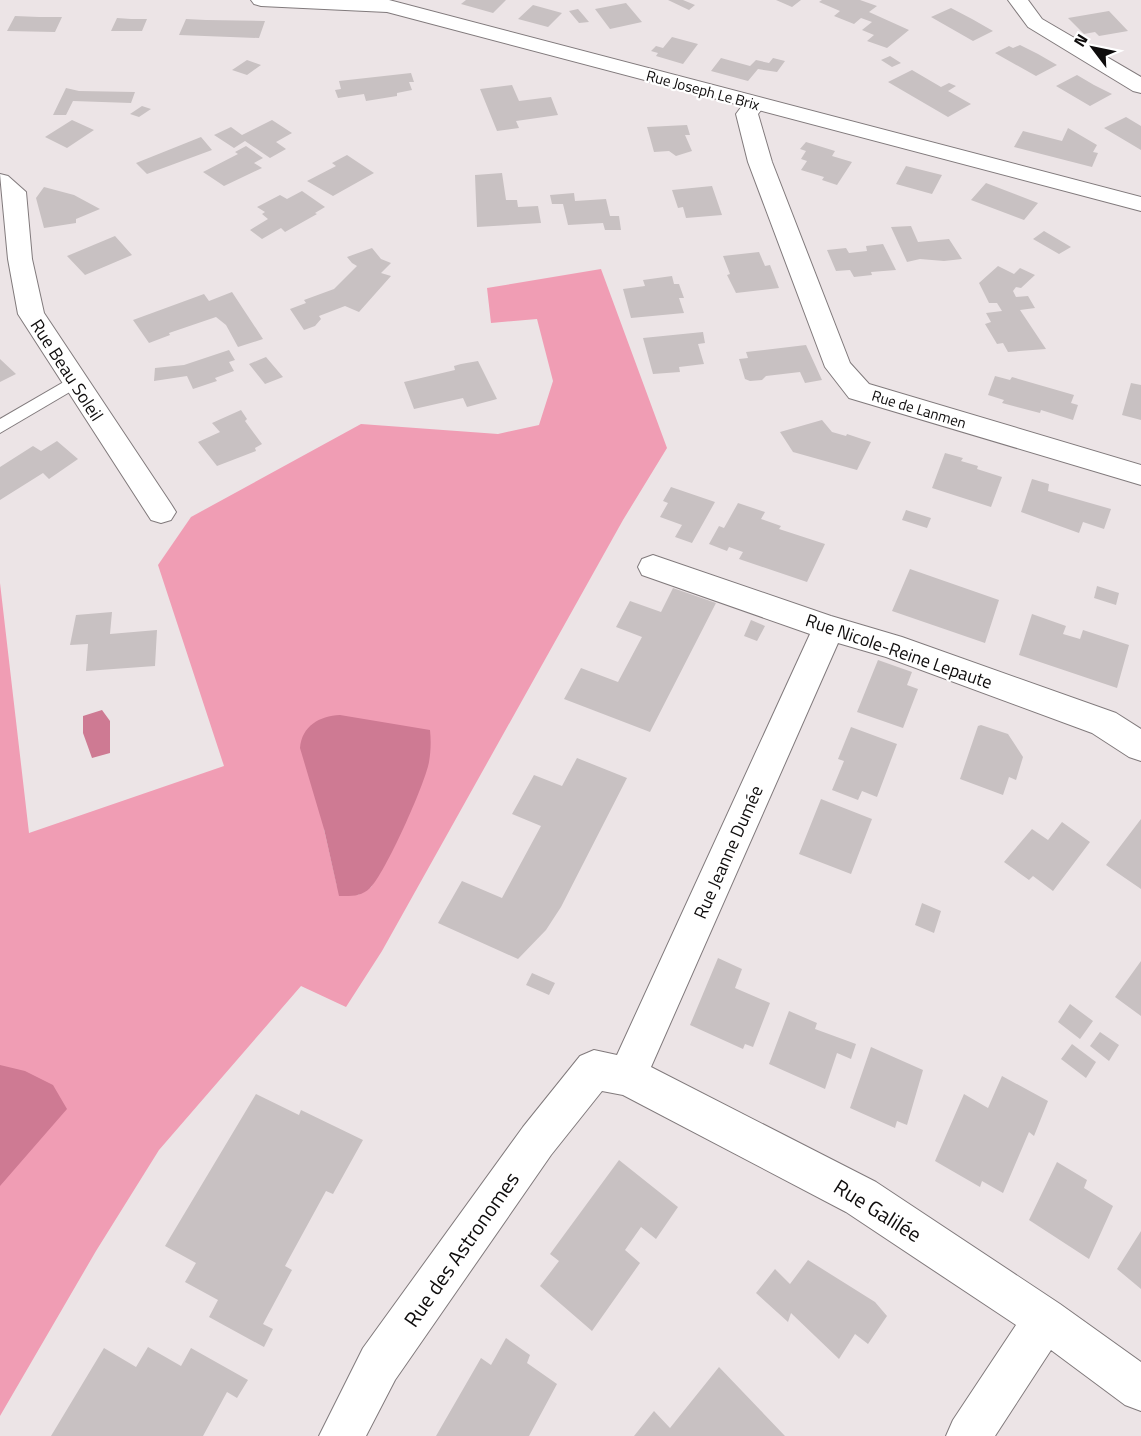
<svg xmlns="http://www.w3.org/2000/svg" width="1141" height="1436" font-family="'Titillium Web',sans-serif">
	<style>
		.green { fill: #f09db4; fill-rule: evenodd }
		.water { fill: #ce7a93 }
		.building { fill: #c8c1c2 }
		.lines { fill: none; stroke-linecap: round; stroke-linejoin: round }
		.lane-casing { stroke: #817a7c; stroke-width: 2 }
		.street-casing { stroke: #817a7c; stroke-width: 2 }
		.secondary-casing { stroke: #817a7c; stroke-width: 2 }
		.lane { fill: #fff; fill-rule: evenodd }
		.street { fill: #fff; fill-rule: evenodd }
		.secondary { fill: #fff; fill-rule: evenodd }
		.labels { text-anchor: middle; dominant-baseline: central; stroke-width: 4.5; stroke-linejoin: round; paint-order: stroke }
		.far-street-label { font-size: 15px; fill: #0e0c0c; stroke: #fff }
		.street-label { font-size: 18px; fill: #0e0c0c; stroke: #fff }
		.near-street-label { font-size: 21px; fill: #0e0c0c; stroke: #fff }
	</style>
	<rect width="100%" height="100%" fill="#ece4e6"/>
	<path class="green" d="M601 269 667 448 623 520 382 951 346 1007 301 986 159 1150 96 1251 0 1416V583L29 833 224 766 158 565 191 517 361 424 498 434 539 425 553 381 537 319 491 323 487 288ZM324 829 394 846 371 887 358 895 337 886Z"/>
	<path class="water" d="M102 710 110 721V753L92 758 83 733V716Z
		M340 715 430 730C431 740 431 751 429 762 425 784 385 874 370 888 361 897 351 896 339 896L324 829 300 748C302 726 319 716 340 715Z
		M0 1065 25 1071 53 1085 67 1109 0 1186Z"/>
	<path class="building" d="M466 0H506L493 13 461 4Z
		M668 0H683L695 5 689 10Z
		M776 0H801L792 7Z
		M822 0H860L877 6 869 12 909 30 887 48 867 41 874 35 862 30 872 22 861 18 854 24 834 16 840 11 819 2Z
		M626 3 642 22 610 29 595 9Z
		M533 5 562 13 548 27 518 19Z
		M951 8 972 19 993 31 973 41 931 17Z
		M578 9 584 16 589 22 579 23 569 11Z
		M1109 11 1128 31 1099 36 1095 32 1084 34 1068 18Z
		M15 16 39 17H62L55 32 7 31Z
		M117 18 131 19H147L142 31H111Z
		M186 19 206 20 265 21 259 38 179 35Z
		M672 37 698 44 683 64 656 56 658 53 651 51 656 46 663 48Z
		M1020 45 1038 54 1057 65 1036 76 995 53 1009 46 1013 48Z
		M890 56 901 63 892 67 881 60Z
		M721 58 750 66 756 60 769 63 773 58 785 61 777 72 758 69 748 81 711 71Z
		M247 60 261 65 247 75 232 70Z
		M912 70 941 87 949 83 956 86 948 91 971 104 948 117 888 82Z
		M411 73 414 82H409L412 90 397 93V96L366 101 364 94 338 98 335 90 341 89 339 81Z
		M1077 75 1094 85 1112 94 1090 106 1056 86Z
		M512 85 519 101 551 97 558 115 516 121 519 128 497 131 480 89Z
		M66 88 79 91 135 92 131 103 73 101 66 115H53Z
		M142 106 151 109 139 117 130 114Z
		M1126 117 1141 126V150L1104 128Z
		M72 120 94 130 67 148 45 137Z
		M272 120 292 133 276 142 286 149 270 158 245 141 234 148 214 135 231 127 242 135Z
		M687 125 690 135H685L692 151 676 156 669 151 654 152 647 127Z
		M1068 128 1097 145 1093 152 1098 153 1092 167 1014 147 1023 131 1062 141Z
		M201 137 212 150 147 174 136 163Z
		M806 142 835 151 832 156 852 162 837 185 822 180 824 177 801 170 807 161 801 159 806 151 800 149Z
		M246 146 263 158 254 163 262 168 224 186 203 172 238 154 235 152Z
		M347 155 374 173 333 196 307 181 336 166 332 163Z
		M906 166 942 175 932 194 896 184Z
		M502 173 506 200H517L518 207 538 206 541 223 477 227 475 175Z
		M986 183 1038 203 1024 220 971 200Z
		M712 186 722 215 686 218 683 207 678 208 672 190Z
		M44 187 74 195 100 209 76 219V223L44 228 36 198Z
		M302 191 325 207 315 213 317 214 285 232 281 228 262 239 250 230 268 219 262 214 265 212 257 207 280 195 287 199Z
		M574 193 575 201 606 199 610 216H619L621 230H605L603 223 568 225 563 204H552L550 195Z
		M911 226 918 242 949 239 962 259 944 261 920 259 907 262 891 227Z
		M1044 231 1071 247 1059 254 1033 239Z
		M115 236 132 255 85 275 67 256Z
		M883 244 896 270 871 272 872 275 854 277 850 270 836 271 827 250 846 248 849 253 867 251 866 246Z
		M372 248 381 259 391 263 381 273 391 276 359 312 345 306 319 316 321 319 315 326 304 330 290 309 306 303 304 300 334 289 357 266 352 263 347 257Z
		M759 252 765 266 770 265 779 288 736 293 727 275 730 274 723 256Z
		M998 266 1014 274 1020 268 1035 275 1021 288 1016 287 1013 291 1016 297 1028 296 1035 308 1020 310 1046 349 1008 352 1003 343 997 344 985 324 991 322 986 313 1002 311 997 303H989L979 283Z
		M672 276 674 284H679L684 298H679L684 313 631 318 623 289 645 286 643 280Z
		M232 292 263 339 238 347 226 325 216 317 169 333 170 335 149 343 133 320 204 294 209 301Z
		M703 332 705 343 698 344 704 364 679 367 680 372 653 374 643 338Z
		M806 345 822 380 805 383 800 372 766 376 762 380 750 381 745 379 739 359 748 358 746 352Z
		M229 350 235 360 229 362 234 371 215 378 217 381 193 389 187 376 154 381 155 368 184 365Z
		M266 357 283 377 265 384 249 364Z
		M0 359 16 374 0 382Z
		M478 361 497 399 467 407 463 398 414 409 404 382 455 370 454 366 461 364Z
		M995 376 1010 380 1012 377 1074 395 1071 403 1078 405 1073 420 1041 410 1040 413 1002 403 1004 400 988 395Z
		M1131 383 1141 385V420L1122 415Z
		M241 410 247 419 245 421 262 444 255 448 256 451 217 466 198 442 220 432 212 423Z
		M822 420 832 432 846 436 847 434 871 442 857 470 793 452 780 432Z
		M57 441 78 459 49 479 43 473 0 500V467L33 446 41 451Z
		M945 453 963 458 961 461 978 466 977 469 1002 477 991 507 932 488Z
		M1032 479 1049 484 1048 491 1111 509 1104 529 1083 522 1079 533 1021 512Z
		M671 487 715 502 692 543 675 537 682 525 660 517 668 503 663 501Z
		M738 503 765 512 761 519 781 526 779 529 825 544 807 582 739 559 743 552 729 547 727 551 709 544 719 526 724 528Z
		M906 510 931 518 927 528 902 520Z
		M910 569 999 600 985 643 892 611Z
		M1097 586 1119 593 1116 605 1094 598Z
		M673 588 716 603 650 732 564 699 581 668 618 682 642 637 616 627 630 601 661 612Z
		M112 612 110 634 157 630 155 666 86 671 88 644 70 645 76 615Z
		M1032 614 1066 626 1063 634 1080 639 1083 630 1129 645 1117 688 1019 655Z
		M751 620 765 626 757 641 744 636Z
		M878 660 912 672 907 685 918 689 903 728 857 712Z
		M981 725 1008 734 1023 757 1016 780 1009 777 1003 795 960 779 978 726Z
		M851 727 897 744 877 797 862 791 858 800 832 790 844 761 838 759Z
		M577 758 627 778 561 907 546 930 518 959 438 923 462 881 502 898 541 826 512 814 534 775 562 786Z
		M821 799 872 819 851 874 799 854Z
		M1141 819V889L1106 865Z
		M1062 822 1090 842 1053 891 1033 876 1029 880 1004 862 1032 829 1048 840Z
		M922 903 941 911 934 933 915 925Z
		M718 958 742 969 735 988 770 1003 753 1047 745 1044 743 1049 690 1025Z
		M1141 961V1016L1115 997Z
		M532 973 555 983 549 995 526 985Z
		M1070 1004 1093 1021 1080 1039 1058 1022Z
		M789 1011 817 1023 815 1029 856 1044 851 1059 837 1053 825 1089 769 1064Z
		M1100 1032 1119 1045 1109 1061 1090 1046Z
		M1072 1044 1096 1062 1086 1078 1061 1059Z
		M871 1047 923 1070 907 1125 897 1121 895 1128 850 1108Z
		M1002 1076 1048 1101 1034 1136 1029 1132 1003 1193 982 1181 980 1187 935 1161 964 1094 988 1108Z
		M256 1094 299 1115 301 1110 363 1140 333 1194 326 1191 285 1266 292 1270 263 1324 273 1329 264 1347 209 1317 218 1300 185 1282 196 1263 165 1246Z
		M619 1160 678 1207 656 1239 641 1227 625 1250 640 1263 592 1331 540 1286 559 1261 550 1254Z
		M1057 1162 1087 1180 1084 1188 1113 1206 1089 1259 1029 1220Z
		M1141 1231V1289L1117 1269Z
		M808 1260 875 1302 887 1316 868 1344 855 1334 839 1359 791 1313 788 1322 756 1293 775 1269 790 1284Z
		M506 1338 530 1355 527 1363 557 1384 529 1436H436L481 1358 491 1365Z
		M148 1347 181 1366 191 1348 248 1380 237 1398 227 1392 203 1436H51L104 1348 136 1367Z
		M719 1367 785 1436H634L654 1411 670 1428Z"/>
	<g class="lines">
		<g class="lane-casing">
			<path id="lane" d="M74 376 80 378 83 382 80 386 0 433V419Z"/>
		</g>
		<g class="street-casing">
			<path id="street" d="M1008 0H1028L1042 19 1141 77V93L1133 91 1028 27Z
				M755 97 763 99 766 104 758 114 772 162 850 363 869 384 1141 465V485L849 398 825 367 748 162 736 114 747 99Z
				M0 174 8 176 26 192 32 259 44 313 171 504 176 512 171 520 161 523 151 520 18 314 8 259Z
				M653 555 831 616 902 637 1116 713 1141 729V761L1129 757 1092 733 886 657 838 643 651 1067 876 1182 1060 1304 1141 1362V1411L1125 1405 1051 1350 995 1436H946L953 1420 1016 1325 846 1212 623 1095 602 1091 551 1155 395 1380 366 1436H319L363 1348 523 1127 580 1056 594 1050 617 1055 810 634 642 575 638 567 642 559Z"/>
		</g>
		<g class="secondary-casing">
			<path id="secondary" d="M251 0H389L1141 197V211L387 12 261 6 254 4Z"/>
		</g>
		<use href="#lane" class="lane"/>
		<use href="#street" class="street"/>
		<use href="#secondary" class="secondary"/>
	</g>
	<g class="labels">
		<g class="far-street-label">
			<text transform="translate(703 90) rotate(15)">Rue Joseph Le Brix</text>
			<text transform="translate(919 409) rotate(17)">Rue de Lanmen</text>
		</g>
		<g class="street-label">
			<text transform="translate(67 370) rotate(57)">Rue Beau Soleil</text>
			<text transform="translate(899 651) rotate(19)">Rue Nicole-Reine Lepaute</text>
			<text transform="translate(728 852) rotate(-66)">Rue Jeanne Dumée</text>
		</g>
		<g class="near-street-label">
			<text transform="translate(878 1210) rotate(32)">Rue Galilée</text>
			<text transform="translate(461 1249) rotate(-55)">Rue des Astronomes</text>
		</g>
	</g>
	<g transform="translate(1093 48) rotate(302)" stroke="#ffffff" stroke-width="4.5" paint-order="stroke">
	<path d="M0-4.5L10 22L0 15L-10 22Z" fill="#0e0c0c"/>
	<text y="-9" font-size="16" font-weight="bold" text-anchor="middle" fill="#0e0c0c">N</text>
	</g>
</svg>
